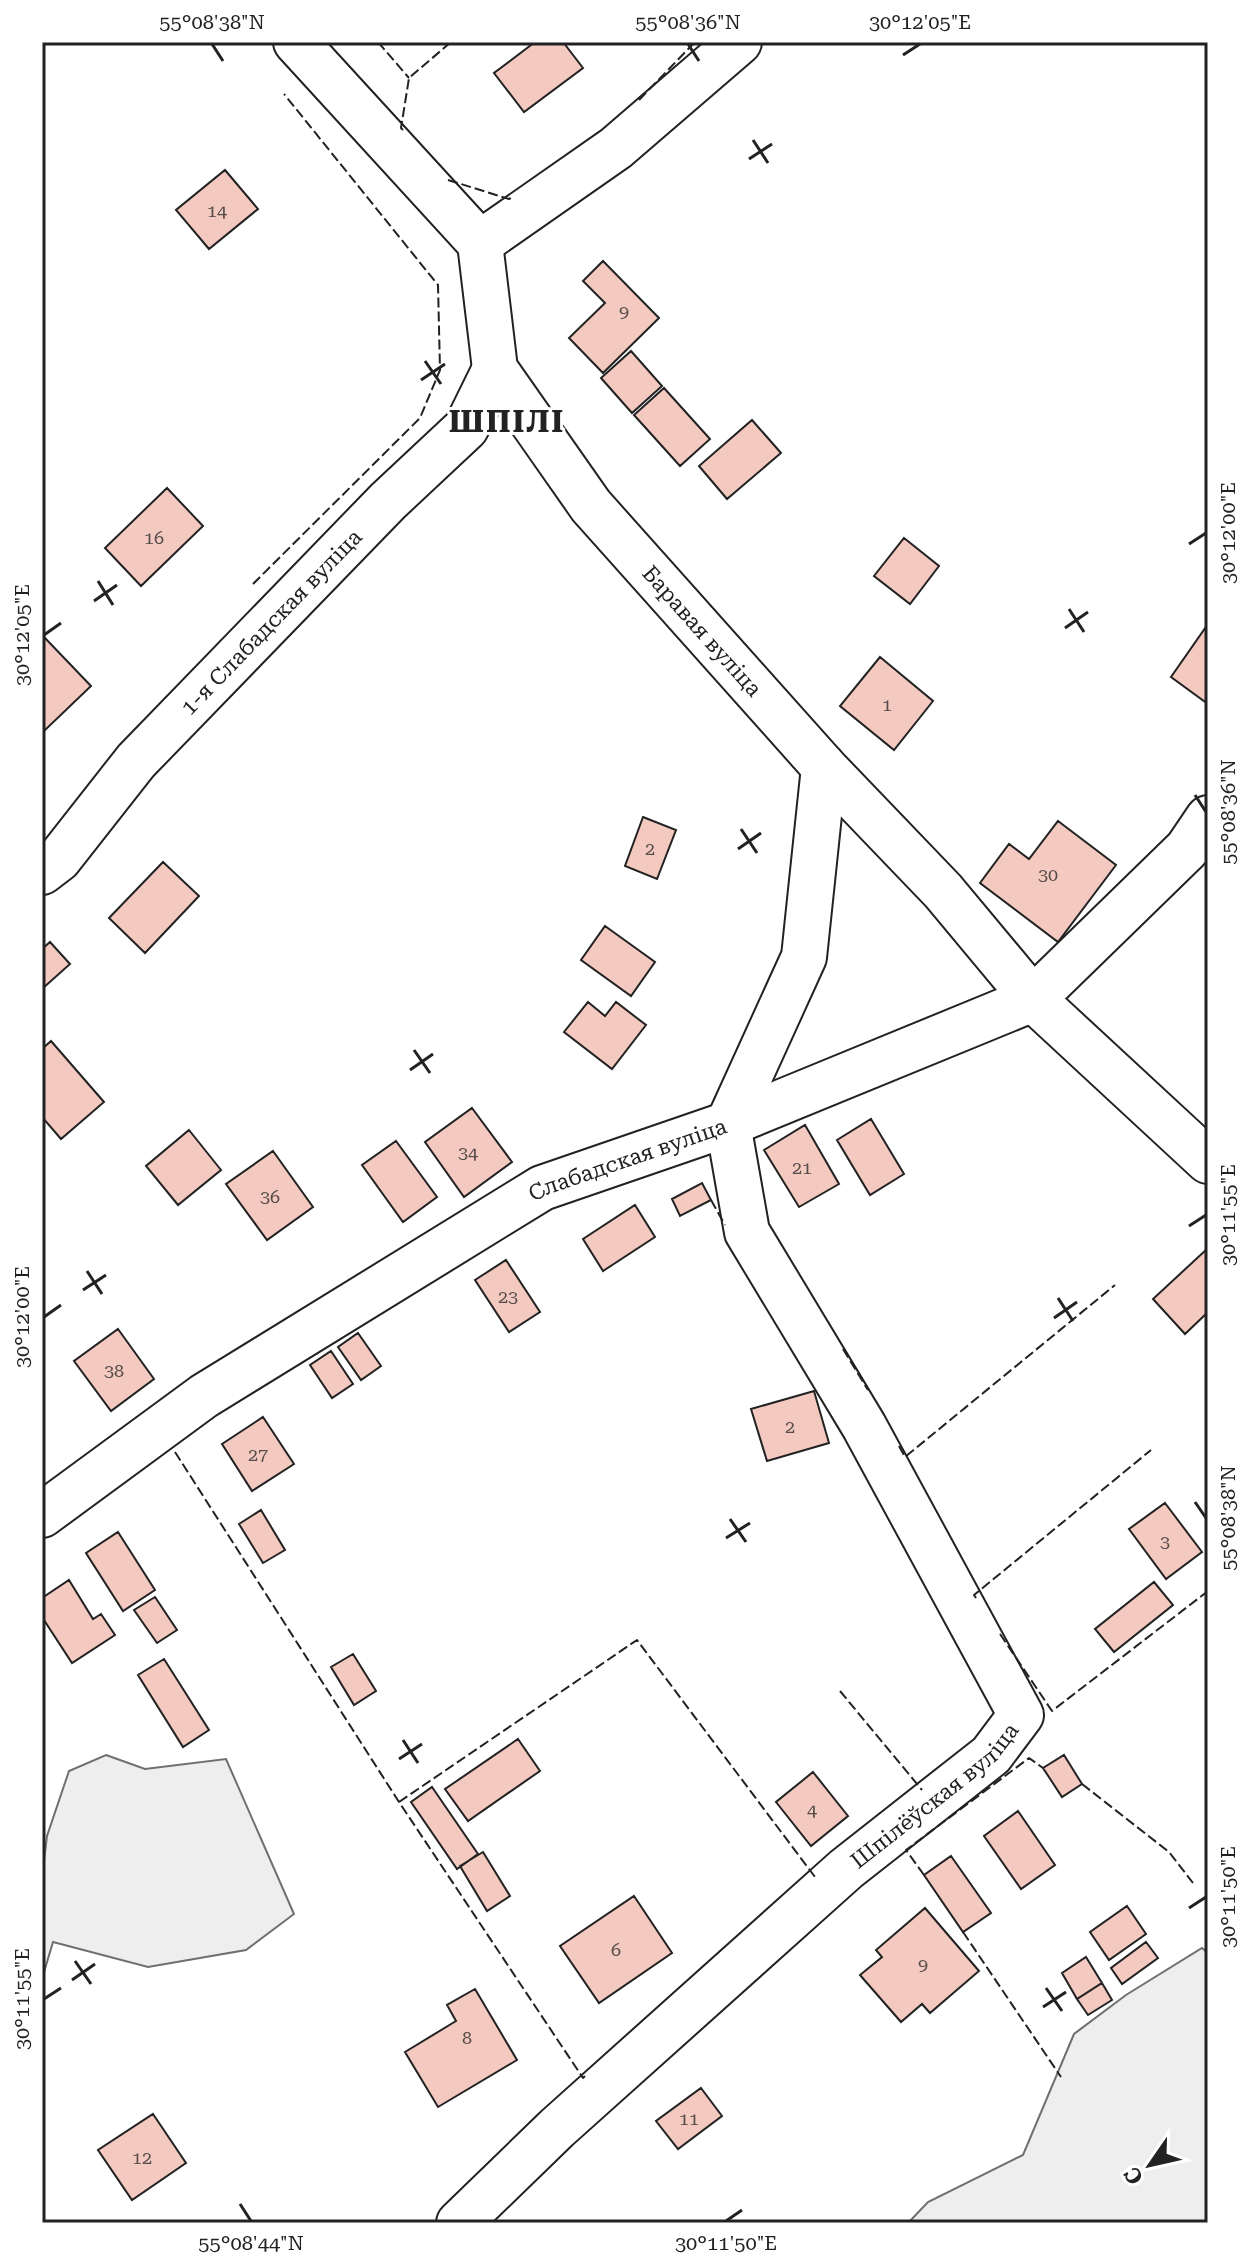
<svg xmlns="http://www.w3.org/2000/svg" width="1250" height="2265" font-family="'Roboto Serif',serif">
	<style>
		.green { fill: #eee; stroke: #6f6f6f; stroke-width: 2 }
		.building { fill: #f3c9c0; stroke: #222; stroke-width: 2 }
		.lines { fill: none; stroke-linecap: round; stroke-linejoin: round }
		.minor-casing { stroke: #222; stroke-width: 48 }
		.minor { stroke: #fff; stroke-width: 44 }
		.fence { stroke: #222; stroke-width: 2; stroke-dasharray: 10 4; stroke-linecap: butt }
		.ticks { fill: none; stroke: #222; stroke-width: 3 }
		.labels { text-anchor: middle; dominant-baseline: central; stroke-width: 6; stroke-linejoin: round; paint-order: stroke }
		.number-label { font-size: 18px; fill: #564c4a }
		.street-label { font-size: 22px; fill: #222; stroke: #fff }
		.district-label { font-size: 30px; font-weight: bold; letter-spacing: 2px; fill: #222; stroke: #fff }
		.neatline { fill: none; stroke: #222; stroke-width: 3 }
		.ticks-label { font-size: 20px; text-anchor: middle; fill: #222 }
	</style>
	<rect width="100%" height="100%" fill="#fff"/>
	<path class="green" d="M106 1755 145 1769 226 1759 294 1914 246 1950 148 1967 53 1942 42 1979V1877L47 1836 69 1771Z
		M1202 1948 1208 1953V2223H908L928 2202 1023 2155 1074 2034 1126 1995Z"/>
	<path class="building" d="M535 42H563L583 68 524 112 494 73Z
		M225 170 258 209 209 249 176 210Z
		M603 261 659 318 603 373 569 338 605 303 583 281Z
		M631 351 662 386 632 413 601 378Z
		M664 388 710 439 680 466 634 415Z
		M752 420 781 453 727 499 699 466Z
		M167 488 203 526 141 586 105 548Z
		M904 538 939 566 910 604 874 576Z
		M1208 624V704L1171 677Z
		M45 638 91 686 42 733V641Z
		M880 657 933 701 894 750 840 706Z
		M643 817 676 830 657 879 625 866Z
		M1058 821 1116 865 1058 942 980 883 1009 844 1029 859Z
		M163 862 199 896 145 953 109 918Z
		M605 926 655 962 631 996 581 960Z
		M50 942 70 964 42 989V949Z
		M588 1002 605 1016 616 1002 646 1025 612 1069 564 1032Z
		M51 1041 104 1102 61 1139 42 1117V1049Z
		M472 1108 512 1162 464 1197 425 1142Z
		M871 1119 904 1174 870 1195 837 1140Z
		M805 1125 839 1184 799 1207 764 1150Z
		M189 1130 221 1170 178 1205 146 1166Z
		M396 1141 437 1197 403 1222 362 1165Z
		M273 1151 313 1207 267 1240 226 1184Z
		M702 1183 711 1200 680 1216 672 1199Z
		M635 1205 655 1237 603 1271 583 1239Z
		M1208 1248V1312L1185 1334 1153 1299Z
		M506 1260 540 1312 509 1332 475 1280Z
		M118 1329 154 1379 111 1411 74 1361Z
		M358 1333 381 1366 361 1380 338 1347Z
		M331 1351 353 1384 332 1398 310 1365Z
		M814 1391 829 1443 767 1461 751 1409Z
		M263 1417 294 1464 252 1491 222 1444Z
		M1165 1503 1202 1552 1166 1579 1129 1529Z
		M261 1510 285 1550 263 1563 239 1524Z
		M118 1532 155 1590 123 1611 86 1553Z
		M69 1580 93 1619 101 1614 115 1635 72 1663 42 1617V1598Z
		M1154 1582 1173 1605 1114 1652 1095 1629Z
		M155 1597 177 1630 157 1643 134 1610Z
		M353 1654 376 1691 354 1705 331 1667Z
		M164 1659 209 1730 183 1747 138 1675Z
		M518 1739 540 1771 468 1821 445 1789Z
		M1064 1755 1082 1784 1062 1797 1043 1768Z
		M813 1772 848 1816 811 1846 776 1802Z
		M432 1787 478 1854 457 1869 411 1802Z
		M1018 1811 1055 1865 1021 1889 984 1836Z
		M483 1852 510 1896 487 1911 460 1866Z
		M951 1856 991 1913 963 1932 924 1875Z
		M634 1896 672 1953 599 2003 560 1946Z
		M1127 1906 1146 1934 1109 1960 1090 1932Z
		M925 1908 979 1971 930 2013 922 2004 901 2022 860 1975 882 1957 876 1950Z
		M1146 1942 1158 1958 1122 1984 1111 1968Z
		M1086 1957 1102 1983 1077 1999 1062 1973Z
		M1102 1983 1112 2000 1088 2015 1077 1999Z
		M475 1989 517 2060 438 2107 405 2052 456 2021 447 2005Z
		M701 2088 722 2116 678 2149 656 2121Z
		M153 2114 186 2163 132 2200 98 2150Z"/>
	<g class="lines">
		<g class="minor-casing">
			<g id="minor">
				<path id="s1" d="M296 42 480 243 495 369 591 506 824 767 943 891 1033 999 1208 1161"/>
				<path d="M480 243 616 148 739 42"/>
				<path id="s2" d="M42 872 59 859 136 761 388 501 466 428 495 369"/>
				<path id="s3" d="M42 1515 204 1396 542 1188 728 1124 1033 999 1187 849 1208 818"/>
				<path id="s4" d="M459 2223 557 2128 846 1869 991 1755 1021 1715 864 1426 747 1232 728 1124 804 957 824 767"/>
			</g>
		</g>
		<use href="#minor" class="minor"/>
		<path class="fence" d="M378 42 409 78
			M639 100 695 42
			M403 130 401 128 409 78 451 42
			M448 180 509 199 513 197
			M253 584 420 418 440 370 438 285 284 94
			M711 1200 725 1225
			M843 1349 868 1390
			M899 1446 905 1457 1115 1285
			M175 1452 399 1802 583 2078 585 2076
			M976 1598 974 1595 1151 1450
			M1000 1634 1052 1711 1208 1591
			M840 1691 922 1790
			M1082 1784 1169 1852 1193 1883
			M399 1802 637 1640 815 1877
			M924 1875 906 1850 1029 1758 1043 1768
			M963 1932 1061 2077"/>
	</g>
	<path class="ticks" d="M212 44 223 61M688 44 699 61M903 55 920 44M753 140 768 163M749 159 772 144M425 361 441 384M421 380 445 364M1189 544 1206 533M98 581 113 605M94 601 117 585M1069 609 1084 632M1065 628 1088 612M44 635 61 623M1195 795 1206 812M741 829 757 853M738 849 761 833M414 1050 430 1073M410 1070 433 1054M1189 1226 1206 1215M87 1271 102 1294M83 1290 106 1275M1058 1298 1073 1321M44 1317 61 1305M1054 1318 1077 1302M1195 1502 1206 1518M730 1519 746 1542M726 1538 750 1523M403 1740 418 1763M399 1759 422 1744M1189 1908 1206 1897M75 1961 91 1984M72 1980 95 1964M1046 1988 1062 2011M44 1999 61 1988M1043 2007 1066 1992M240 2204 251 2221M726 2221 742 2210"/>
	<g class="labels">
		<g class="number-label">
			<text x="217" y="210">14</text>
			<text x="624" y="311">9</text>
			<text x="154" y="537">16</text>
			<text x="887" y="704">1</text>
			<text x="650" y="848">2</text>
			<text x="1048" y="874">30</text>
			<text x="468" y="1152">34</text>
			<text x="802" y="1167">21</text>
			<text x="270" y="1196">36</text>
			<text x="508" y="1296">23</text>
			<text x="114" y="1370">38</text>
			<text x="790" y="1426">2</text>
			<text x="258" y="1454">27</text>
			<text x="1165" y="1541">3</text>
			<text x="812" y="1809">4</text>
			<text x="616" y="1949">6</text>
			<text x="923" y="1964">9</text>
			<text x="467" y="2037">8</text>
			<text x="689" y="2118">11</text>
			<text x="142" y="2157">12</text>
		</g>
		<g class="street-label">
			<text stroke="none"><textPath href="#s2" startOffset="340">1-я Слабадская вуліца</textPath></text>
			<text stroke="none"><textPath href="#s1" startOffset="734">Баравая вуліца</textPath></text>
			<text stroke="none"><textPath href="#s3" startOffset="688">Слабадская вуліца</textPath></text>
			<text stroke="none"><textPath href="#s4" startOffset="640">Шпілёўская вуліца</textPath></text>
		</g>
		<g class="district-label">
			<text x="507" y="421">ШПІЛІ</text>
		</g>
	</g>
	<rect width="1250" height="2265" fill="none" stroke="#ffffff" stroke-width="88"/>
	<g transform="translate(1150 2165) rotate(236)" stroke="#ffffff" stroke-width="6" paint-order="stroke">
	<path d="M0-6L14 30L0 20L-14 30Z" fill="#222222"/>
	<text y="-12" font-size="22" font-weight="bold" text-anchor="middle" fill="#222222">С</text>
	</g>
	<rect x="44" y="44" width="1162" height="2177" class="neatline"/>
	<g class="ticks-label">
		<text x="212" y="29">55°08'38"N</text>
		<text x="688" y="29">55°08'36"N</text>
		<text x="920" y="29">30°12'05"E</text>
		<text transform="translate(1228 533) rotate(-90)" y="7">30°12'00"E</text>
		<text transform="translate(22 635) rotate(-90)" y="7">30°12'05"E</text>
		<text transform="translate(1228 812) rotate(-90)" y="7">55°08'36"N</text>
		<text transform="translate(1228 1215) rotate(-90)" y="7">30°11'55"E</text>
		<text transform="translate(22 1317) rotate(-90)" y="7">30°12'00"E</text>
		<text transform="translate(1228 1518) rotate(-90)" y="7">55°08'38"N</text>
		<text transform="translate(1228 1897) rotate(-90)" y="7">30°11'50"E</text>
		<text transform="translate(22 1999) rotate(-90)" y="7">30°11'55"E</text>
		<text x="251" y="2250">55°08'44"N</text>
		<text x="726" y="2250">30°11'50"E</text>
	</g>
</svg>
